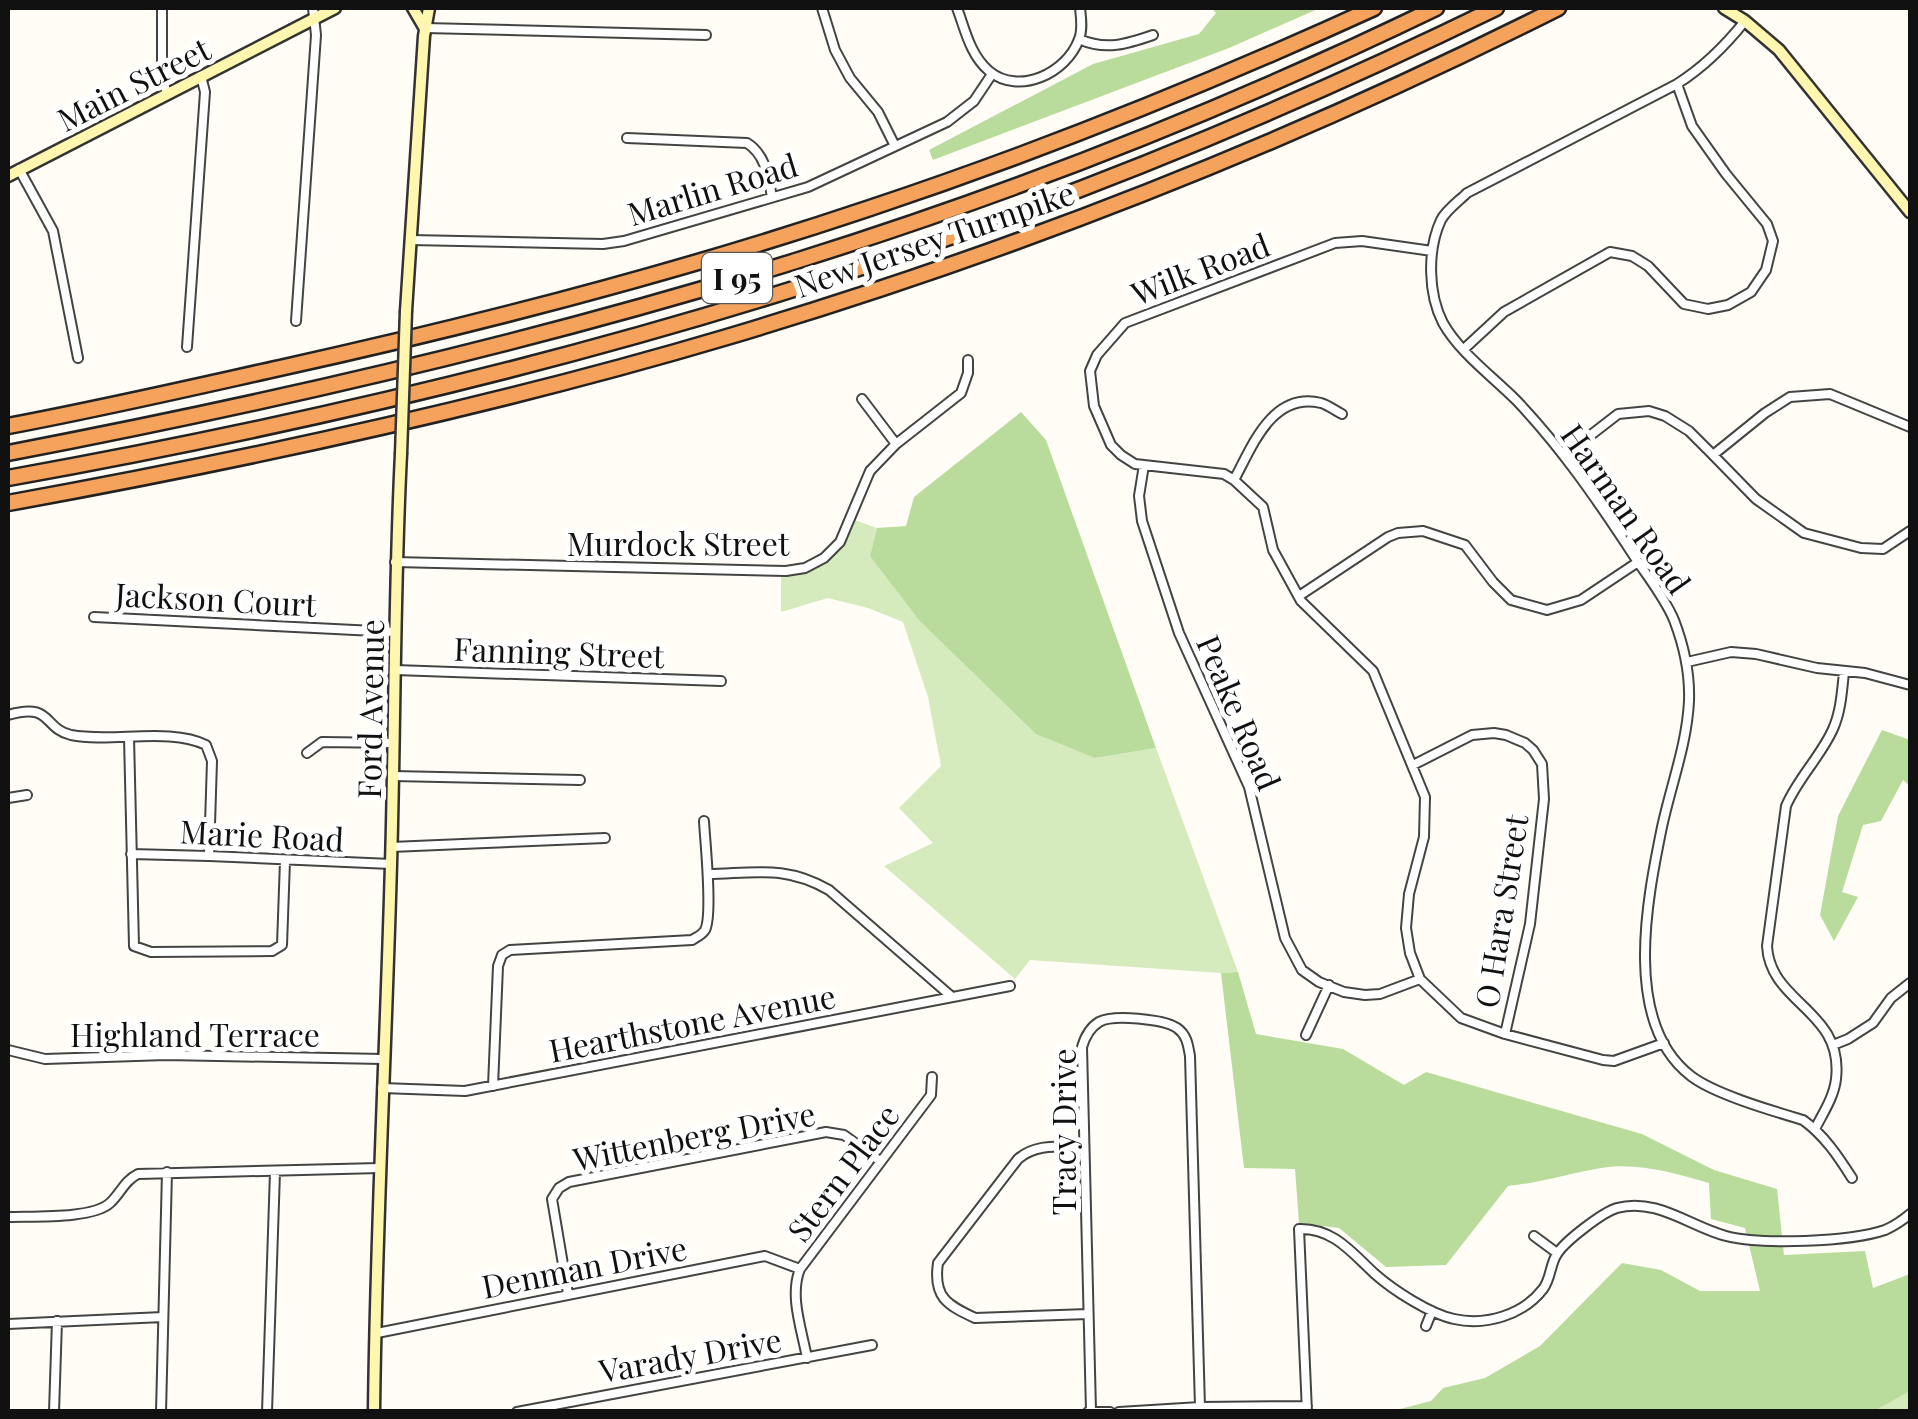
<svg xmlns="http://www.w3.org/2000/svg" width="1918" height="1419" font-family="'Playfair Display',serif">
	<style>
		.green { fill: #d5ebbd }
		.forest { fill: #b9dc9c }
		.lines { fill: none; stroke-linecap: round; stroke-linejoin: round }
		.street-casing { stroke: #444; stroke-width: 12 }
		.secondary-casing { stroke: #333; stroke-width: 15 }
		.highway-casing { stroke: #222; stroke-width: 19 }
		.street { stroke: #fff; stroke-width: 8 }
		.secondary { stroke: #fff6b0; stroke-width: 10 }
		.highway { stroke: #f5a25d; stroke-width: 14 }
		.secondary-bridge-casing { stroke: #333; stroke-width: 15; stroke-linecap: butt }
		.secondary-bridge { stroke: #fff6b0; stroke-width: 10 }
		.labels { text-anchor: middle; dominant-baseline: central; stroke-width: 10; stroke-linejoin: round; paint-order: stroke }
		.shield { fill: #fff; stroke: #585858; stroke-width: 2.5 }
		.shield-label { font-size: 30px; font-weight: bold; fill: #111 }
		.street-label { font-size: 32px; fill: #111; stroke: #fff }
	</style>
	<rect width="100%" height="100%" fill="#fffdf5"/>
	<path class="green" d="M849 518 877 528 870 556 1095 758 1156 748 1238 972 1221 973 1030 960 1015 979 884 866 933 843 899 808 941 766 928 697 903 622 868 608 828 598 781 612V571L829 552Z
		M1910 1391V1411H1872Z"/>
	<path class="forest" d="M1211 8H1320L1229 48 933 160 929 150 1093 64 1199 34 1216 13Z
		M1021 412 1046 440 1156 748 1095 758 1036 734 919 620 870 556 877 528 906 526 914 497Z
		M1882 730 1910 740V786L1903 780 1881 821 1863 825 1842 892 1858 897 1834 941 1820 915 1838 816Z
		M1238 972 1256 1034 1343 1049 1404 1085 1426 1072 1642 1134 1714 1170 1777 1189 1784 1255 1865 1251 1873 1288 1910 1274V1391L1872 1412 1397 1411 1396 1410 1431 1401 1443 1388 1485 1378 1540 1346 1622 1263 1661 1270 1700 1291H1760L1745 1228 1711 1219 1709 1183C1674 1173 1637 1162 1601 1168 1570 1173 1540 1183 1508 1186L1446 1265 1386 1267 1339 1228 1299 1223 1295 1169 1244 1168 1221 973Z"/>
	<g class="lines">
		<g class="street-casing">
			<path id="street" d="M162 8V76L167 94
				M822 8 835 50 850 78 878 112 895 146
				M957 8C965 29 970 55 989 71 1019 96 1067 73 1079 39 1083 30 1081 17 1080 8
				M1745 21C1725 46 1704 67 1677 84L1467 193C1459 201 1446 210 1441 220 1427 250 1428 294 1443 323 1460 353 1492 376 1516 400 1561 447 1598 501 1634 556 1647 576 1665 598 1674 620 1684 646 1690 673 1689 701 1687 744 1671 785 1662 827 1647 900 1622 1023 1691 1076 1714 1094 1773 1111 1803 1120 1824 1135 1838 1156 1852 1178
				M425 28 706 35
				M1079 39C1106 51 1127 44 1153 35
				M627 138 747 143C766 155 768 177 772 197
				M19 169 53 231 78 358
				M410 240 603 244 624 241 808 187 947 122 974 101 992 74
				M1432 251 1362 241 1335 243 1125 323 1097 355 1090 371 1094 406 1111 445 1121 455 1135 464 1224 474 1234 480 1263 507 1273 550 1301 601 1373 671 1425 797 1424 837 1409 894 1406 928 1410 953 1420 979 1461 1018 1505 1034 1603 1060 1614 1061 1664 1043
				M296 321 316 35 313 8
				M187 347 205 92 201 76
				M1464 349 1504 312 1610 252 1632 256 1648 266 1684 304 1708 309 1728 305 1751 292 1766 270 1773 241 1767 224 1726 174 1692 126 1677 84
				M862 399 896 444
				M1910 427 1830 394 1790 397 1765 413 1713 455 1756 499 1804 533 1861 548 1883 549 1910 531
				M1565 455 1618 414 1649 411 1665 416 1689 431 1713 455
				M1144 465 1139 496 1142 521 1179 633 1249 787 1285 938 1302 970 1319 982 1344 992 1365 995 1380 994 1420 979
				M1234 480C1252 447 1272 391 1321 403 1328 405 1336 411 1342 414
				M395 562 786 571 805 568 824 558 840 542 870 471 896 444 961 393 968 373V360
				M1299 596 1388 537 1398 533 1423 531 1465 545 1493 582 1511 600 1547 610 1581 600 1638 562
				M94 617 395 632
				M1687 662 1731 652 1756 654 1817 668 1865 673 1910 685
				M395 670 721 681
				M8 715C53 702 42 728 71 735 111 743 170 727 206 745L212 761 209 856
				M129 737 134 946 151 952 272 951 282 945 285 861
				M307 753 322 742 393 743
				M1413 765 1472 735 1494 733 1506 735 1525 743 1533 750 1542 764 1544 799 1530 924 1505 1034
				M393 776 580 780
				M8 798 27 795
				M391 847 605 838
				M131 854 209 856 391 864
				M708 874C755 873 786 865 829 890L952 997
				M1306 1035 1329 985
				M1833 1045 1848 1039 1873 1023 1891 998 1910 983
				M8 1050 45 1059 166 1055 383 1059
				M493 1086 498 966 502 955 510 950 692 940C697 937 702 935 705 930 713 915 705 841 704 821
				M382 1088 465 1091 1010 986
				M1815 1129C1823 1113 1834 1097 1836 1079 1844 1010 1770 1004 1767 946L1786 806C1798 778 1821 756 1833 729 1841 711 1842 691 1844 672
				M1084 1146C1061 1147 1036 1143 1018 1159L938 1263C933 1297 947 1305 975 1318L1088 1314
				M8 1217C33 1216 93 1219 110 1203 121 1193 124 1181 138 1174L380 1168
				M1534 1236 1557 1253
				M568 1294 552 1199 559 1188 569 1182 826 1132 844 1135 880 1161
				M8 1324 163 1317
				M1426 1326 1432 1311
				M377 1333 765 1256 800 1269
				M807 1358C802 1330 789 1296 800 1269L931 1095 932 1077
				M1091 1411 1082 1047C1085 1037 1089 1028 1099 1022 1113 1014 1163 1019 1177 1028 1187 1035 1188 1045 1190 1056L1200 1407
				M54 1412 57 1321
				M161 1412 167 1172
				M267 1412 275 1172
				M517 1412 872 1345
				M1088 1412H1110
				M1119 1412 1200 1407 1307 1406
				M1307 1412 1299 1229C1334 1228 1352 1253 1375 1274 1393 1290 1430 1314 1454 1319 1486 1326 1523 1315 1543 1289 1551 1279 1550 1264 1557 1254 1565 1241 1603 1212 1617 1208 1656 1197 1691 1227 1726 1236 1762 1245 1849 1242 1885 1230 1894 1226 1903 1220 1910 1214"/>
		</g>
		<g class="secondary-casing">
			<path id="secondary" d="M413 8 424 27
				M1724 8 1745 21 1779 50 1910 212
				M8 176 335 8
				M406 311 424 36 429 8
				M374 1412C376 1229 386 1047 391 864 395 727 394 591 401 454"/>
		</g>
		<g class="highway-casing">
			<path id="highway" d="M8 426C99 409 190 388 280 368 479 324 677 273 870 208 1041 151 1210 83 1374 8
				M8 453C274 402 540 341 799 260 1016 192 1231 107 1436 8
				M8 478C275 430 544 368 803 286 1041 211 1272 117 1496 8
				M8 503C250 459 491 407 727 337 1012 252 1292 142 1558 8"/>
		</g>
		<use href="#street" class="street"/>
		<use href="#secondary" class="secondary"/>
		<use href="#highway" class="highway"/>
		<g class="secondary-bridge-casing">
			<path id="secondary-bridge" d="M401 454 406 311"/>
		</g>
		<use href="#secondary-bridge" class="secondary-bridge"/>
	</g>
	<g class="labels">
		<rect class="shield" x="702" y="253" width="70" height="50" rx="8"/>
		<g class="shield-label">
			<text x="737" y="278">I 95</text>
		</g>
		<g class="street-label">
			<text transform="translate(133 83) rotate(-27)">Main Street</text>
			<text transform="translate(712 188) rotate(-17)">Marlin Road</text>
			<text transform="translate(934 238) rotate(-19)">New Jersey Turnpike</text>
			<text transform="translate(1200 268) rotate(-21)">Wilk Road</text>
			<text transform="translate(1627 508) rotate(55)">Harman Road</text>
			<text x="678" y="542">Murdock Street</text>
			<text transform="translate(216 598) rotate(3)">Jackson Court</text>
			<text transform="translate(559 651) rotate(2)">Fanning Street</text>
			<text transform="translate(369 709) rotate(-89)">Ford Avenue</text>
			<text transform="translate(1240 712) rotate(67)">Peake Road</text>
			<text transform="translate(262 834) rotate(3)">Marie Road</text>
			<text transform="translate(1500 911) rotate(-81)">O Hara Street</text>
			<text transform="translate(692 1022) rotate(-11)">Hearthstone Avenue</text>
			<text x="195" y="1033">Highland Terrace</text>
			<text transform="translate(1062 1132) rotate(-90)">Tracy Drive</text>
			<text transform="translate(694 1135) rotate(-11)">Wittenberg Drive</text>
			<text transform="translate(842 1172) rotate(-53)">Stern Place</text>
			<text transform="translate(584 1266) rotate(-11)">Denman Drive</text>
			<text transform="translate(690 1354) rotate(-10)">Varady Drive</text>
		</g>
	</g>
	<rect width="1918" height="1419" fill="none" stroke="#111111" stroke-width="20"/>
</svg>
